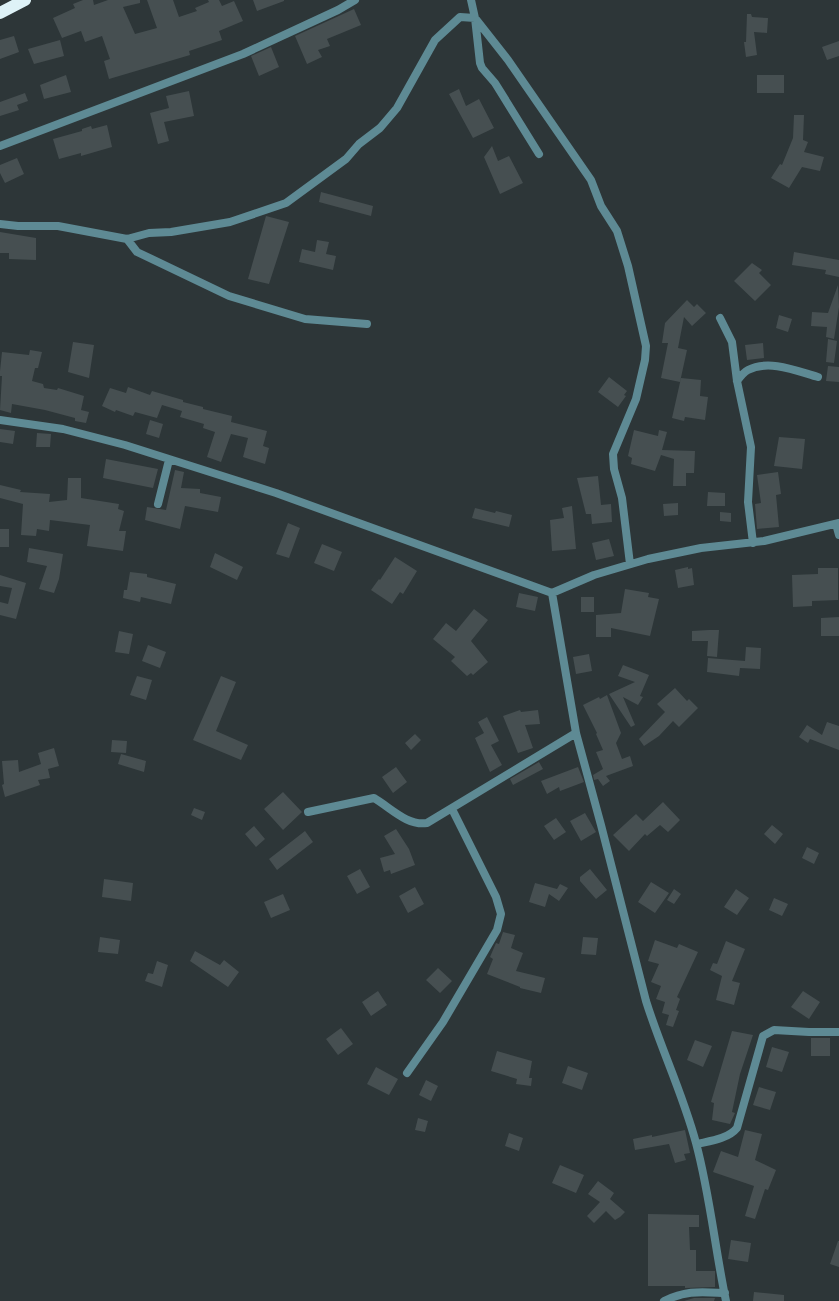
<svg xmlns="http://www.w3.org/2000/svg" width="839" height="1301" font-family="'Archivo Narrow',sans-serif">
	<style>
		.building { fill: #464f51 }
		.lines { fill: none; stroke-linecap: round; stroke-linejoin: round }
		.street { stroke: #5e8a94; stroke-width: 8 }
		.highway { stroke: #def2f7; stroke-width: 12 }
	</style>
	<rect width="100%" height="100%" fill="#2d3638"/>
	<path class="building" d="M83 0H93L94 5 108 0H140V3L123 7 135 34 157 28 147 0H173L179 17 197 11 195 8 209 2 208 0H219L222 6 234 1 243 21 219 31 222 40 189 51 190 55 109 79 104 61 110 59 102 36 85 42 81 31 62 38 53 18 75 8 73 4Z
		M253 0H284V1L257 11Z
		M354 9 361 25 327 39 330 46 318 50 322 57 307 64 295 36Z
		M747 14H751L752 17 768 18 767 33 754 32 757 55 746 57 744 42H746Z
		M14 36 19 52 0 59V40Z
		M60 40 64 56 34 64 28 49Z
		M839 41V56L827 60 822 47Z
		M271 47 279 67 259 76 251 56Z
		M66 75 71 92 44 99 40 85Z
		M757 75H784V93H757Z
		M459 89 466 106 479 99 494 128 473 138 449 94Z
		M189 91 194 116 164 122 169 141 158 144 150 113 169 108 166 96Z
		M25 93 28 101 17 105 19 110 0 116V102Z
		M794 115H804L803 140 808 142 804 152 824 157 820 171 802 167 789 188 771 178 780 164 782 165 793 138Z
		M107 125 112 147 81 156V153L59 159 53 139 82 131V129L91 126 92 129Z
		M492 146 498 161 509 156 523 183 500 194 484 157Z
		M17 158 24 174 5 183 0 173V165Z
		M321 192 373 206 371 216 319 202Z
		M266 216 289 222 269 284 248 279Z
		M0 232 36 238V260L9 259V253H0Z
		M317 240 329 242 326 254 336 256 333 270 299 262 302 249 315 252Z
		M794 252 839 260V277L825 274 826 270 792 265Z
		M752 263 762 270 759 273 771 285 755 301 734 281Z
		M838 285 839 307 834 339 826 337 827 327 811 326 812 312 828 313Z
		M687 300 694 307 697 304 706 313 692 326 684 317 678 348 687 350 680 382 661 378 668 343H662L665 323Z
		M779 315 792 319 788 332 776 328Z
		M828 339 837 341 834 363 826 362Z
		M73 342 94 345 89 378 68 372Z
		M763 343 764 358 747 360 745 345Z
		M30 350 42 352 38 368H35L32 381 43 384 44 388 57 390 58 388 84 396 81 410 89 412 86 423 75 421V418L45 410 12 404 11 413 0 410 2 376H0V371L2 352 29 355Z
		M828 366 839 367V382L826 381Z
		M609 377 627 391 624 395 626 396 618 407 598 392Z
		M681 378 701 380 700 396 708 397 705 420 685 417 684 421 672 418Z
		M128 387 150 395 152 391 183 400V402L203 407V409L232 416 231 422 267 431 263 446 269 448 265 464 243 457 248 438 231 434 221 462 207 457 215 432 203 428 204 424 180 417 182 411 162 405 157 418 135 412 133 416 116 410 115 412 102 406 110 388 126 393Z
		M150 420 163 424 159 438 146 434Z
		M0 429 15 431 13 444 0 442Z
		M634 430 658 436 659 430 667 432 662 450 695 451 694 473H686V486H673L674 459 661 455 655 471 631 464 632 458 628 456Z
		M37 433 51 434 50 447H36Z
		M779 437 805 439 802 469 774 466Z
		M106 459 158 469 153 488 103 478Z
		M175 470 184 472 181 488 200 489V493L221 497 218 512 185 506 180 529 145 520 147 507 166 510Z
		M778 472 781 494 776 495 779 527 757 529 755 504 761 503 757 475Z
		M598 476 601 505 611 504 612 522 592 524 591 514H586L577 478Z
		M68 478H81V498L119 504 118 509 124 511 119 531H126L123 551 87 546 90 525 50 520 49 531 37 529 36 536 21 535 23 504 0 498V485L21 490 20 492 50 494 49 502 67 500Z
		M708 492 725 493V506H707Z
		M678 503V515L664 516 663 504Z
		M572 506 576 549 552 551 550 520 564 518 562 508Z
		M475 508 495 513 496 511 512 515 509 527 472 518Z
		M720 512 731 513V522L720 521Z
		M288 523 300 528 289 558 276 554Z
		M0 529H9V547H0Z
		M609 539 614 556 596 560 592 543Z
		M322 544 342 552 334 571 314 563Z
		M29 548 63 554 59 579 54 593 39 589 47 566 27 562Z
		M215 553 243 567 237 580 210 567Z
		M395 557 417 571 403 594 400 592 392 604 371 590 379 579 380 580Z
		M688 567V569L692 568 694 585 678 588 675 570Z
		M818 568H838V600L812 601V606L793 607 792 575 818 574Z
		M130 572 147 574V577L176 584 171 604 141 597 140 602 123 598 124 590H127Z
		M0 575 26 583 16 619 0 615V602L8 604 12 588 0 586Z
		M625 589 649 593 648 597 659 599 650 636 611 628V637H596V615L621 613Z
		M519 593 538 597 535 611 516 607Z
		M581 597H594V612H581Z
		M474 609 488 620 471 641 488 662 473 675 471 673 467 676 451 661 455 657 433 639 446 623 456 631Z
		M839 617V636H821V618Z
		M709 630H719L717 657 707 656 708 641H692V631Z
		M119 631 133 634 129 654 115 652Z
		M148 645 166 652 160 668 142 661Z
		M746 647 761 648 760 669 740 668 739 676 707 672 708 658 745 661Z
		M589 654 592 671 576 674 573 657Z
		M623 665 649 675 640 696 643 697 638 705 623 697 635 725 631 727 609 694 635 682 618 676Z
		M137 676 152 680 146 700 130 695Z
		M221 676 236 682 216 731 248 745 241 760 193 740Z
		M675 688 687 701 689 699 698 708 679 727 673 721 659 736 644 746 639 739 665 712 657 704Z
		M607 695 621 733 616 743 622 759 630 756 633 766 606 776 610 781 603 786 598 779 594 780 593 775 603 769 596 752 603 750 596 734 597 733 583 705 599 697 600 699Z
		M520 710 521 712 538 710 540 724 525 725 533 748 518 753 503 716Z
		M487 717 499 741 491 745 502 765 490 772 475 738 484 733 478 722Z
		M827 722 839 726V750L810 739 808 743 799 737 807 725 822 735Z
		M415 734 421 740 411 750 405 743Z
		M112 740 127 741 126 753 111 752Z
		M54 748 59 766 48 769 50 778 38 780 40 785 5 797 2 785 4 784 2 761 18 760 19 772 41 764 38 753Z
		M121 754 146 761 144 772 118 764Z
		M539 762 543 769 513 785 510 779Z
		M396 767 407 782 393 793 382 777Z
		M578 767 584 782 560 791 559 787 547 794 541 781Z
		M283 792 302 812 283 830 264 809Z
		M663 802 680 820 668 832 660 825 647 836 645 834 629 851 613 835 636 814 643 821Z
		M194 808 205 812 202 820 191 815Z
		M585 813 596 832 581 841 570 821Z
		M556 818 566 832 554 840 544 826Z
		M772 825 783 834 775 844 764 834Z
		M254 826 265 839 256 847 245 834Z
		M396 829 409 849 415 865 391 874 390 870 384 872 380 858 395 854 384 836Z
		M305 831 313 842 277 870 269 859Z
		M807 847 819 853 814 864 802 858Z
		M360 869 370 887 357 894 347 876Z
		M590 869 607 890 596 899 580 881V877Z
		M104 879 133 883 131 901 102 897Z
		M651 882 669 893 655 913 638 902Z
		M535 883 557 889 560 884 568 888 559 901 549 894 545 907 529 902Z
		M415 887 424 904 408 913 399 896Z
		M674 889 681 894 674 904 667 900Z
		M736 889 749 898 737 915 724 907Z
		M283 894 290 910 271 918 264 902Z
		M774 898 788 904 782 916 769 910Z
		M503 932 515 935 511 948 523 953 516 971 545 978 541 993 520 988V987L487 974 493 959 490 957 496 943 499 944Z
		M100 937 120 940 118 954 98 952Z
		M583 937 598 938 596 955 581 954Z
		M655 940 677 948 679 944 698 952 677 997 680 999 676 1010 679 1011 673 1027 666 1025 669 1015 662 1013 665 1002 656 999 661 986 651 982 659 964 648 961Z
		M726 941 745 949 732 981 740 983 734 1005 716 1000 722 976 710 970 713 963 717 964Z
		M195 951 220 965 224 960 239 972 228 987 190 961Z
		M157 961 168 965 162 987 145 981 148 973 153 974Z
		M438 968 452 981 440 993 426 980Z
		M378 991 387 1005 371 1016 362 1002Z
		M803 991 820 1002 809 1019 791 1007Z
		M341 1028 353 1044 338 1055 326 1039Z
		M732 1031 753 1035 740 1074 732 1112 735 1113 730 1124 712 1120 714 1103 711 1102Z
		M811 1038H830V1056H811Z
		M695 1040 712 1046 703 1067 687 1060Z
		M772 1047 789 1052 782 1072 766 1067Z
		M497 1051 532 1061 529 1078H532L531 1086 516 1084 517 1079 491 1071Z
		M568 1066 588 1073 582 1090 562 1083Z
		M376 1067 398 1079 389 1095 367 1084Z
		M426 1080 438 1086 431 1101 419 1095Z
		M759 1087 776 1092 770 1110 753 1105Z
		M418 1118 428 1121 425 1132 415 1130Z
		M685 1130 690 1153 684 1154 686 1160 675 1163 669 1144 635 1150 633 1139 652 1135V1137Z
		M745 1130 762 1134 755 1160 776 1170 768 1190 765 1189 755 1219 745 1216 754 1186 713 1172 721 1151 738 1157Z
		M509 1133 523 1138 519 1151 505 1146Z
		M560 1165 584 1175 576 1193 552 1183Z
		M598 1181 614 1193 610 1199 625 1212 620 1217 615 1220 606 1211 594 1223 587 1216 600 1202 588 1194Z
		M648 1214 699 1215V1227H689L690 1250H696V1271H715V1287L685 1288V1286H648Z
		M731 1240 751 1243 748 1262 728 1259Z
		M838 1241H839V1267L830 1264Z
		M754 1292 784 1295V1301H753Z
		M694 1298H715L714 1301H684Z"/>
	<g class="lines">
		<path class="street" d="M471 0 475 18 508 60 591 180 601 206 617 231 628 266 646 346 645 360 636 399 613 454 614 469 622 498 630 564
			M0 146 243 54 338 10 355 0
			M0 224 18 226H58L127 239 149 233 171 232 230 222 286 203 346 159 359 144 380 128 397 108 435 40 460 17 475 18 480 63 482 68 495 83 539 154
			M127 239 137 252 229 296 305 319 367 324
			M720 318 732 342 737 381 751 447 748 502 753 543
			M737 381C740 377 744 372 748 370 769 359 797 371 818 377
			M0 420 63 429 125 445 276 493 552 593 576 733 601 825 646 1001C661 1049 683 1094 696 1143 710 1195 715 1249 726 1301
			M158 504 169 460
			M836 524 839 535
			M552 593 594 575 648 559 701 548 764 541 839 523
			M308 812 374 798C391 808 407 826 427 823L576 733
			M407 1073 443 1022 497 930 501 914 496 897 452 809
			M697 1144C710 1141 728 1139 737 1128L763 1036 774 1030 809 1032H839
			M664 1301C687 1290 700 1292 725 1293"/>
		<path class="highway" d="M0 13 25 0"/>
	</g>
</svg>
